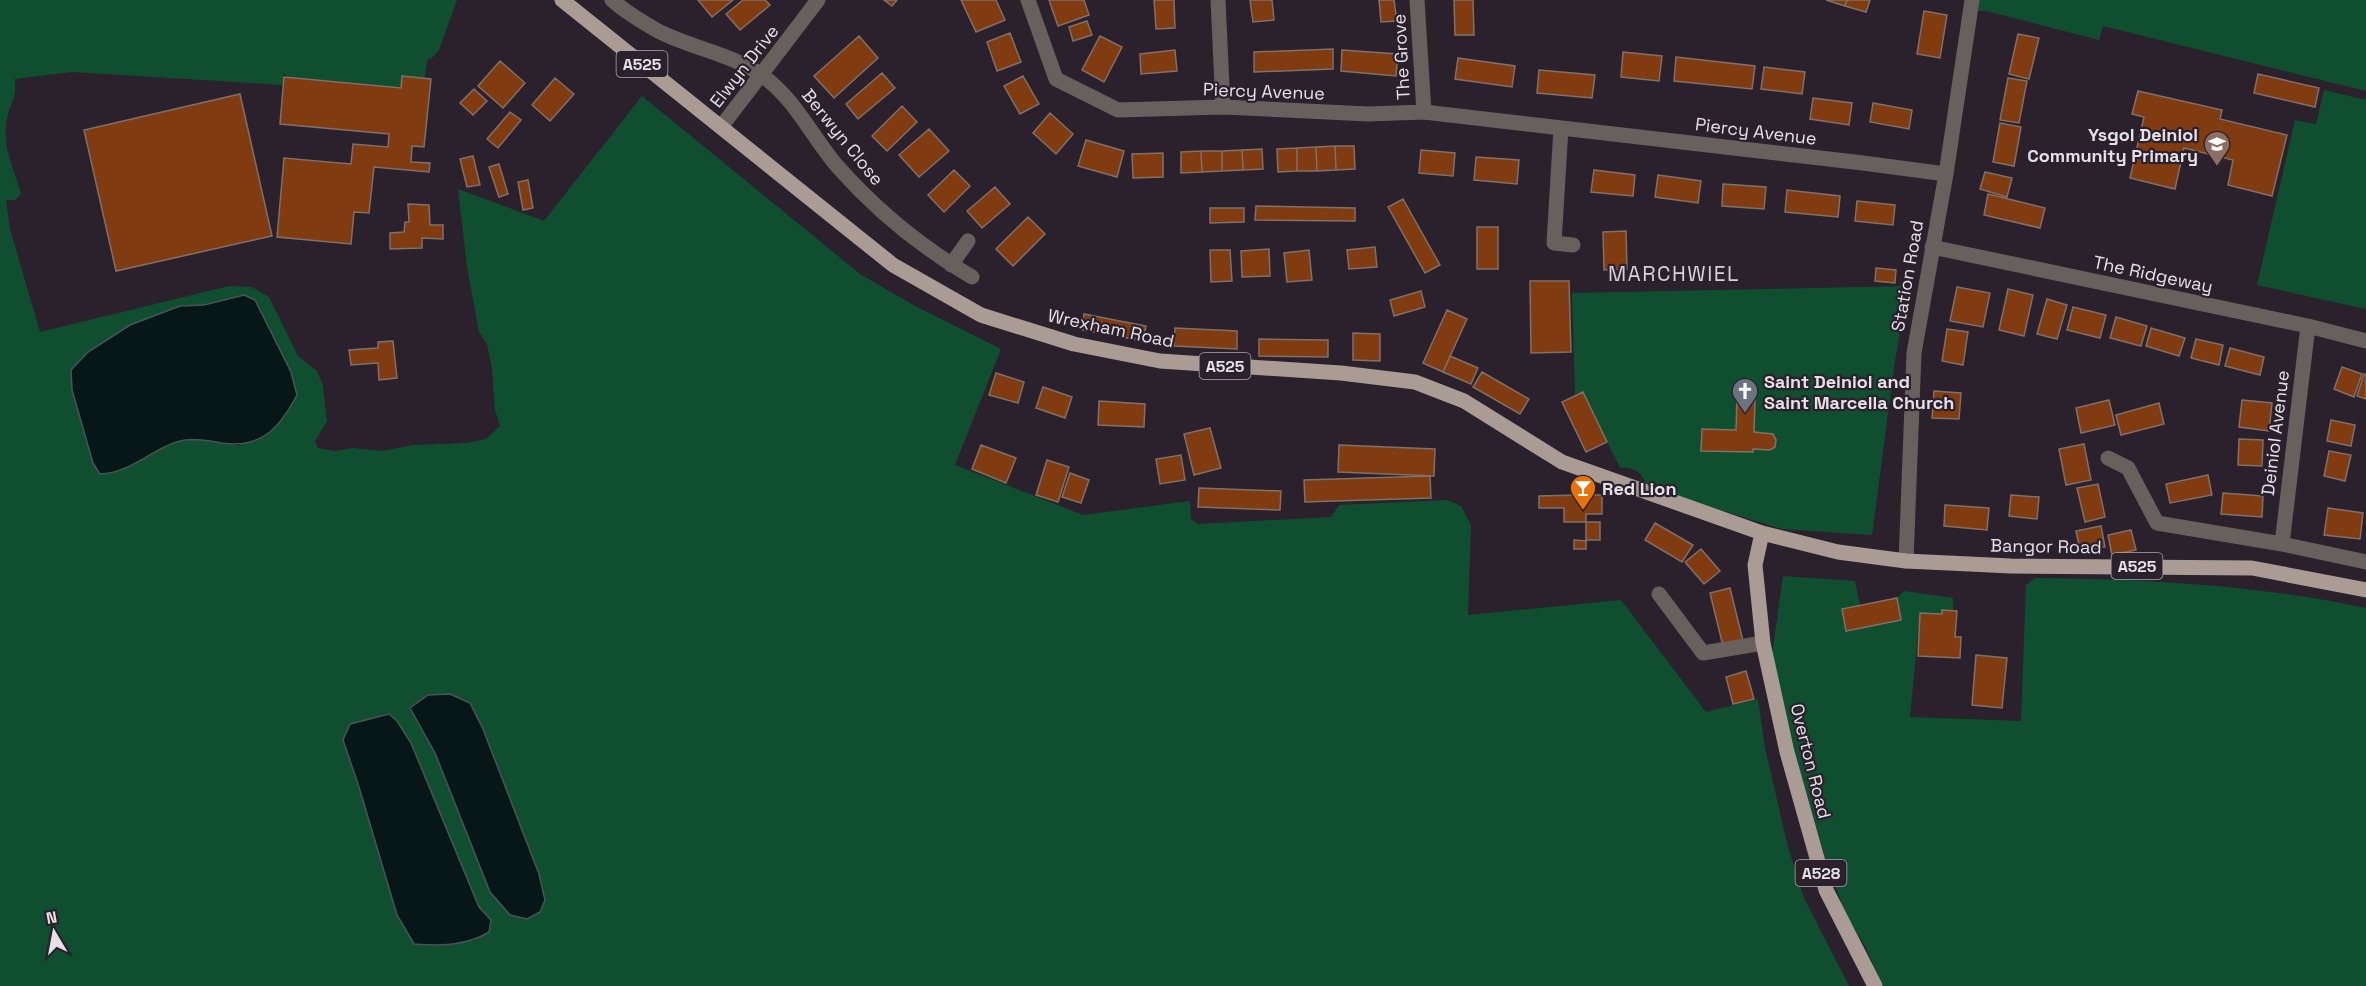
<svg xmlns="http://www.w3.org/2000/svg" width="2366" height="986" font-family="'Space Grotesk',sans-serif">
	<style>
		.green { fill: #0f4f30; fill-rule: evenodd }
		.water { fill: #071717; stroke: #4a5356; stroke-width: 1.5 }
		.building { fill: #813b11; stroke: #807068; stroke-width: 1.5 }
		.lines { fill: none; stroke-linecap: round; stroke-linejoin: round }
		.minor { stroke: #67605d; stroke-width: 15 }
		.primary { stroke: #aa9b95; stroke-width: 15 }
		.labels { text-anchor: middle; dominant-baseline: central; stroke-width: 4.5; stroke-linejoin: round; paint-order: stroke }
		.shield { fill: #2a212c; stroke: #aea7b0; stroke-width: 1.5 }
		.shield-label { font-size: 16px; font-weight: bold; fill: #e6e0e8 }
		.street-label { font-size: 18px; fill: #e6e0e8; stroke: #2a212c }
		.poi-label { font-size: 18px; font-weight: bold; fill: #e6e0e8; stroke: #2a212c; text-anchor: start }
		.quarter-label { font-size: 21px; letter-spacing: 1.5px; fill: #d9cedc; stroke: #2a212c }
	</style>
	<rect width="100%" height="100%" fill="#2a212c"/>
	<path class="green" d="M0 0H457L439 50 432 58 428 59 424 79 402 77 401 88 288 78 284 73 283 85 72 72 15 79C17 101 8 106 6 125 3 149 15 172 21 194L15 200H6L10 229 40 332 229 286 252 287 269 297 298 356 317 371 323 386 327 421 315 441 318 448 335 451 353 448 382 451 413 445 466 443 486 439 500 426 495 410 492 369 487 344 479 332 467 267 458 189 544 221 642 96 860 274 915 306 1001 349 955 465 1083 515 1190 501 1191 519 1198 524 1331 517 1339 505 1447 500 1461 506 1471 525 1468 615 1621 600 1706 712 1758 699 1765 748 1787 843 1804 898 1849 986H0ZM244 295 255 300 271 333 240 446C223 443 204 438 188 439 157 441 134 473 100 474L93 463 72 390 110 339 130 325 180 306 204 305ZM411 708 483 729 539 874 435 753ZM389 714 397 721 411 743 479 907 490 920 476 940 441 946 414 944 350 762V724Z
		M1978 0H2366V91L2103 26 2099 40 1986 11H1975Z
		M2324 90 2366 100V309L2257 285 2295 120 2316 124Z
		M1908 286 1895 361 1872 535 1782 529 1646 487C1644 473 1634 466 1620 468L1583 392 1575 395 1572 293Z
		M1783 576 1855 581 1860 605 1842 609 1846 630 1901 620 1897 598 1904 591 1953 598V611L1942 610V614L1920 613 1910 717 2021 721 2026 585 2035 578C2146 579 2257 585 2366 608V986H1883L1866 948 1845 913 1824 854 1794 750 1772 655Z"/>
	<path class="water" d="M244 295 255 300 291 372 297 395C280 427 262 449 222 443 211 441 196 438 185 440 155 445 133 473 100 474L93 463 72 390 71 370 88 352 130 325 180 306 204 305Z
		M450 694 470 703 483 729 539 874 545 900 540 912 527 919 510 915 490 892 435 753 410 708 428 695Z
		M389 714 397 721 411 743 479 907 491 920 489 932C466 946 440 946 414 944L397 915 359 787 343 740 350 724Z"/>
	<path class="building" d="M698 0H733L712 17Z
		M743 0H765L770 5 740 30 726 14Z
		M884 0H897L892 6Z
		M961 0H996L1005 20 976 32Z
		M1049 0H1084L1089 15 1058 26Z
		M1154 0H1174L1175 28 1156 29Z
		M1250 0H1272L1274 20 1253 22Z
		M1379 0H1394L1397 21 1381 22Z
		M1454 0H1473L1474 35H1455Z
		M1826 0H1847L1845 6Z
		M1847 0H1870L1866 12 1845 6Z
		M1924 11 1947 15 1940 58 1917 54Z
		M1087 21 1092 35 1073 41 1069 27Z
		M1010 33 1021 62 997 71 987 42Z
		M2018 34 2039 38 2029 79 2009 74Z
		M859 36 878 58 834 98 814 76Z
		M1100 36 1122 47 1104 82 1082 70Z
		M1333 49V69L1254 72V52Z
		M1175 50 1177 71 1141 74 1140 54Z
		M1342 50 1398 54 1396 76 1341 71Z
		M1623 52 1662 56 1659 81 1621 77Z
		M1676 57 1755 66 1752 89 1674 81Z
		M1458 58 1515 66 1512 87 1455 79Z
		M500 61 525 83 503 108 478 86Z
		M1764 67 1805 72 1802 94 1761 89Z
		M1539 70 1595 75 1592 98 1537 93Z
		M882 73 895 88 858 119 846 104Z
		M2258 74 2319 88 2315 107 2254 93Z
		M402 76 431 79 424 147 412 146 411 162 430 163 429 172 374 167 369 213 354 212 351 244 277 237 284 158 351 164 353 144 388 147 389 134 280 124 284 77 401 88Z
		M1023 76 1039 104 1020 114 1004 86Z
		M555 78 574 94 550 121 532 105Z
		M2008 78 2027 81 2019 123 2000 120Z
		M474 89 487 101 473 115 460 103Z
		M2138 91 2222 110 2220 119 2287 135 2272 196 2228 185 2233 160 2184 148 2175 189 2130 178 2144 117 2132 114Z
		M240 94 272 236 116 271 84 130Z
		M1813 98 1852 103 1849 125 1810 119Z
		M1873 103 1912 110 1909 129 1870 122Z
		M902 106 917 122 887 151 872 136Z
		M510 112 521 120 498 148 487 139Z
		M1050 113 1073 134 1056 154 1033 133Z
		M2000 123 2021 127 2014 166 1993 162Z
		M929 129 949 151 919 177 899 155Z
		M1086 140 1124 151 1117 177 1078 166Z
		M1335 146H1354L1355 169 1336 170Z
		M1335 146 1336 170 1317 171 1316 147Z
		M1316 147 1317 171H1297V148Z
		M1297 148V171L1278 172 1277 149Z
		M1262 149 1263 169 1243 170 1242 150Z
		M1242 150 1243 170 1222 171V151Z
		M1421 150 1455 153 1453 176 1419 173Z
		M1201 151H1222V171L1202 172Z
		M1201 151 1202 172 1181 173V152Z
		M1163 153V177L1133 178 1132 154Z
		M473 156 480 185 467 187 460 159Z
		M1476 157 1519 160 1517 184 1474 180Z
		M499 164 508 194 499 197 489 167Z
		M954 170 970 186 944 212 928 195Z
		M1594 170 1635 175 1633 196 1591 192Z
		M1985 172 2012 178 2007 197 1980 189Z
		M1658 175 1701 181 1698 203 1655 197Z
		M528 180 533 208 523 210 518 182Z
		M1723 184 1766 187 1764 209 1722 206Z
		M995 187 1010 204 982 228 967 211Z
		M1787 190 1840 196 1838 217 1785 212Z
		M1988 194 2045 208 2040 228 1984 215Z
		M1403 199 1440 265 1425 273 1388 207Z
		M1857 201 1895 205 1893 225 1855 221Z
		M408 204 429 205 430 225H443V239L422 238V248L390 249V233L404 232 405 222H409Z
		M1256 206 1355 208V221L1255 220Z
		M1210 208H1244V222L1210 223Z
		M1028 217 1045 234 1013 266 996 249Z
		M1477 227H1498V269H1477Z
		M1626 231 1627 269 1604 270 1603 232Z
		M1375 247 1377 267 1349 269 1347 250Z
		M1269 249 1270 276 1242 277 1241 251Z
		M1210 250H1230L1232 281 1211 282Z
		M1309 250 1312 280 1287 282 1284 253Z
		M1876 268 1896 270 1895 283 1875 281Z
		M1530 281H1569L1571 352 1531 353Z
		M1957 287 1990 293 1983 327 1950 321Z
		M2008 289 2033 295 2024 336 1999 330Z
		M1421 291 1425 307 1394 316 1390 300Z
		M2047 299 2067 305 2057 339 2037 334Z
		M2073 307 2106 315 2100 338 2067 330Z
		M1447 310 1467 319 1443 372 1423 363Z
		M1084 314 1146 326 1143 341 1082 330Z
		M2116 317 2147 326 2141 346 2110 338Z
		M1175 328 1237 331V349L1174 346Z
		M2151 328 2185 338 2179 356 2146 346Z
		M1947 329 1968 332 1963 365 1942 361Z
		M1353 333 1380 334V361L1353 360Z
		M1259 339 1328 340V357L1259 356Z
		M2196 339 2223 345 2219 365 2191 358Z
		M393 341 397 378 379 380 378 363 351 365 349 350 378 348V342Z
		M2230 348 2264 357 2260 375 2225 366Z
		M1450 356 1478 368 1471 384 1443 372Z
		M2342 367 2362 374 2354 397 2334 389Z
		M1482 372 1529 399 1520 414 1473 387Z
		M996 373 1024 382 1018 403 989 395Z
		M2364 374H2366V399L2357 396Z
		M1043 387 1072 397 1065 418 1036 408Z
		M1934 391 1961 393 1959 419 1932 418Z
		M1583 392 1607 442 1586 452 1562 402Z
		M1737 399H1755L1754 432 1773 434 1776 440 1775 447 1770 450 1753 449V452L1701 451 1702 429 1736 430Z
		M2109 400 2115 425 2081 433 2076 408Z
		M2242 400 2272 403 2269 431 2239 427Z
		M1099 401 1145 404 1144 427 1098 425Z
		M2159 403 2164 424 2121 435 2116 415Z
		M2331 420 2355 425 2351 446 2327 441Z
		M1210 428 1221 468 1194 475 1184 434Z
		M2239 439 2263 440 2262 466 2238 465Z
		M2084 444 2091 480 2066 485 2059 449Z
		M981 445 1016 458 1006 483 972 469Z
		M1339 445 1435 449 1434 476 1338 472Z
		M2329 451 2351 455 2345 481 2324 476Z
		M1181 455 1185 480 1160 484 1156 459Z
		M1047 460 1069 467 1058 502 1036 495Z
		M1070 473 1089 480 1081 503 1062 497Z
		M2208 475 2212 495 2170 503 2166 484Z
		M1430 476 1431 498 1305 502 1304 480Z
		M2098 484 2105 517 2085 522 2077 488Z
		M1199 488 1281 491 1280 510 1198 507Z
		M2223 493 2263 496 2262 517 2221 514Z
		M1579 495H1602V514H1586V522H1564V508H1539V496Z
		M2011 495 2039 497 2037 519 2009 516Z
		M1945 505 1989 508 1987 530 1944 526Z
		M2328 508 2363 513 2360 539 2324 535Z
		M1586 522H1600V540H1586Z
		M1655 523 1693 545 1682 562 1645 540Z
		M2101 526 2105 547 2080 551 2076 531Z
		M2131 530 2136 550 2112 555 2108 535Z
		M1574 540 1586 541V549H1574Z
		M1701 549 1720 571 1704 584 1685 562Z
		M1730 588 1743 641 1723 646 1710 593Z
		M1897 598 1901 620 1846 631 1842 609Z
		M1942 610 1957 611 1955 637H1961L1960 658 1918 656 1920 613 1942 614Z
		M1976 655 2007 658 2002 708 1972 705Z
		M1746 671 1754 699 1733 704 1726 677Z"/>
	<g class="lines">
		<path class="minor" d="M612 0C626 12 642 22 658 31 691 48 732 54 763 76 796 100 812 137 838 167 877 211 921 247 972 277
			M1028 0 1056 79 1118 110 1223 107 1368 114 1424 112 1863 163 1946 174
			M1218 0 1223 107
			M1417 0 1424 112
			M721 127 818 0
			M1561 128 1554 243 1573 245
			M1932 247 2308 326 2366 341
			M951 265 968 241
			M2108 458 2128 468 2157 523 2282 544 2366 562
			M2282 544 2308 326
			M1906 561 1914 353 1946 174 1972 0
			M1659 594 1703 653 1763 643"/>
		<path class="primary" d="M562 0 893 265 981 315 1074 344 1160 361 1341 373 1415 382 1464 401 1562 462 1762 533 1838 552 1906 561 2011 566 2252 568 2366 590
			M1762 533 1755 565 1763 643 1787 752 1826 890 1875 986"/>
	</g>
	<defs>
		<g id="school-pin" transform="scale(1.35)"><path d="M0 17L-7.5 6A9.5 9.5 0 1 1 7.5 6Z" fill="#8d6e63" stroke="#2a212c"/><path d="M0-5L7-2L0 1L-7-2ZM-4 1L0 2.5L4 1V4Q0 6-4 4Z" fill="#fff"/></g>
		<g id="church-pin" transform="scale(1.35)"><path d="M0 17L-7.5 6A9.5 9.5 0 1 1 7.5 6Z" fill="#6b7280" stroke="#2a212c"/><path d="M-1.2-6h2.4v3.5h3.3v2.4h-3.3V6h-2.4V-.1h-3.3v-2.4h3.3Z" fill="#fff"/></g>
		<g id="bar-pin" transform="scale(1.35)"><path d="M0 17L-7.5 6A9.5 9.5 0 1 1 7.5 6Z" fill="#e8710a" stroke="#2a212c"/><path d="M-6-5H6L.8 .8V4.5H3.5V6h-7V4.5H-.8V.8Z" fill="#fff"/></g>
	</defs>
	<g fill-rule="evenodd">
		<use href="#school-pin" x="2217" y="144"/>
		<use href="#church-pin" x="1745" y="391"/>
		<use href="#bar-pin" x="1583" y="488"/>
	</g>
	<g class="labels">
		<g class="shield">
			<rect x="616.5" y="51" width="51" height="26" rx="4.5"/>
			<rect x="1199.5" y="353" width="51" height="26" rx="4.5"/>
			<rect x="2111.5" y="553" width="51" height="26" rx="4.5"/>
			<rect x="1795.5" y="860" width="51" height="26" rx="4.5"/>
		</g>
		<g class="shield-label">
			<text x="642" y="64">A525</text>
			<text x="1225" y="366">A525</text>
			<text x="2137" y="566">A525</text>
			<text x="1821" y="873">A528</text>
		</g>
		<g class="street-label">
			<text transform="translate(1401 57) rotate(-93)">The Grove</text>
			<text transform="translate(744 66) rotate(-52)">Elwyn Drive</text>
			<text transform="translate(1264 91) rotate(2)">Piercy Avenue</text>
			<text transform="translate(1756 131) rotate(7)">Piercy Avenue</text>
			<text transform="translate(843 137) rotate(51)">Berwyn Close</text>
			<text transform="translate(2153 274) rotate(12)">The Ridgeway</text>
			<text transform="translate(1907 276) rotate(-80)">Station Road</text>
			<text transform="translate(1111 328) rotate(12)">Wrexham Road</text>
			<text transform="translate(2275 433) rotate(-83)">Deiniol Avenue</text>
			<text transform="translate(2046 546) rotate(1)">Bangor Road</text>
			<text transform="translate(1811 761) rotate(76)">Overton Road</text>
		</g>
		<g class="poi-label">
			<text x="2198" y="134" text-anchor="end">Ysgol Deiniol<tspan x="2198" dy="21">Community Primary</tspan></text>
			<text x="1764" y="381">Saint Deiniol and<tspan x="1764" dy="21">Saint Marcella Church</tspan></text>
			<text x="1602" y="488">Red Lion</text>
		</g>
		<g class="quarter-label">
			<text x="1674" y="273">MARCHWIEL</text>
		</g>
	</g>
	<g transform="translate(54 932) rotate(350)" stroke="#2a212c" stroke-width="4.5" paint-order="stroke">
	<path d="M0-4.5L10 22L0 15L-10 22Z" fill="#e6e0e8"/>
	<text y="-9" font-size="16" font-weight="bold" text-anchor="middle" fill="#e6e0e8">N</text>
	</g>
</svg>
